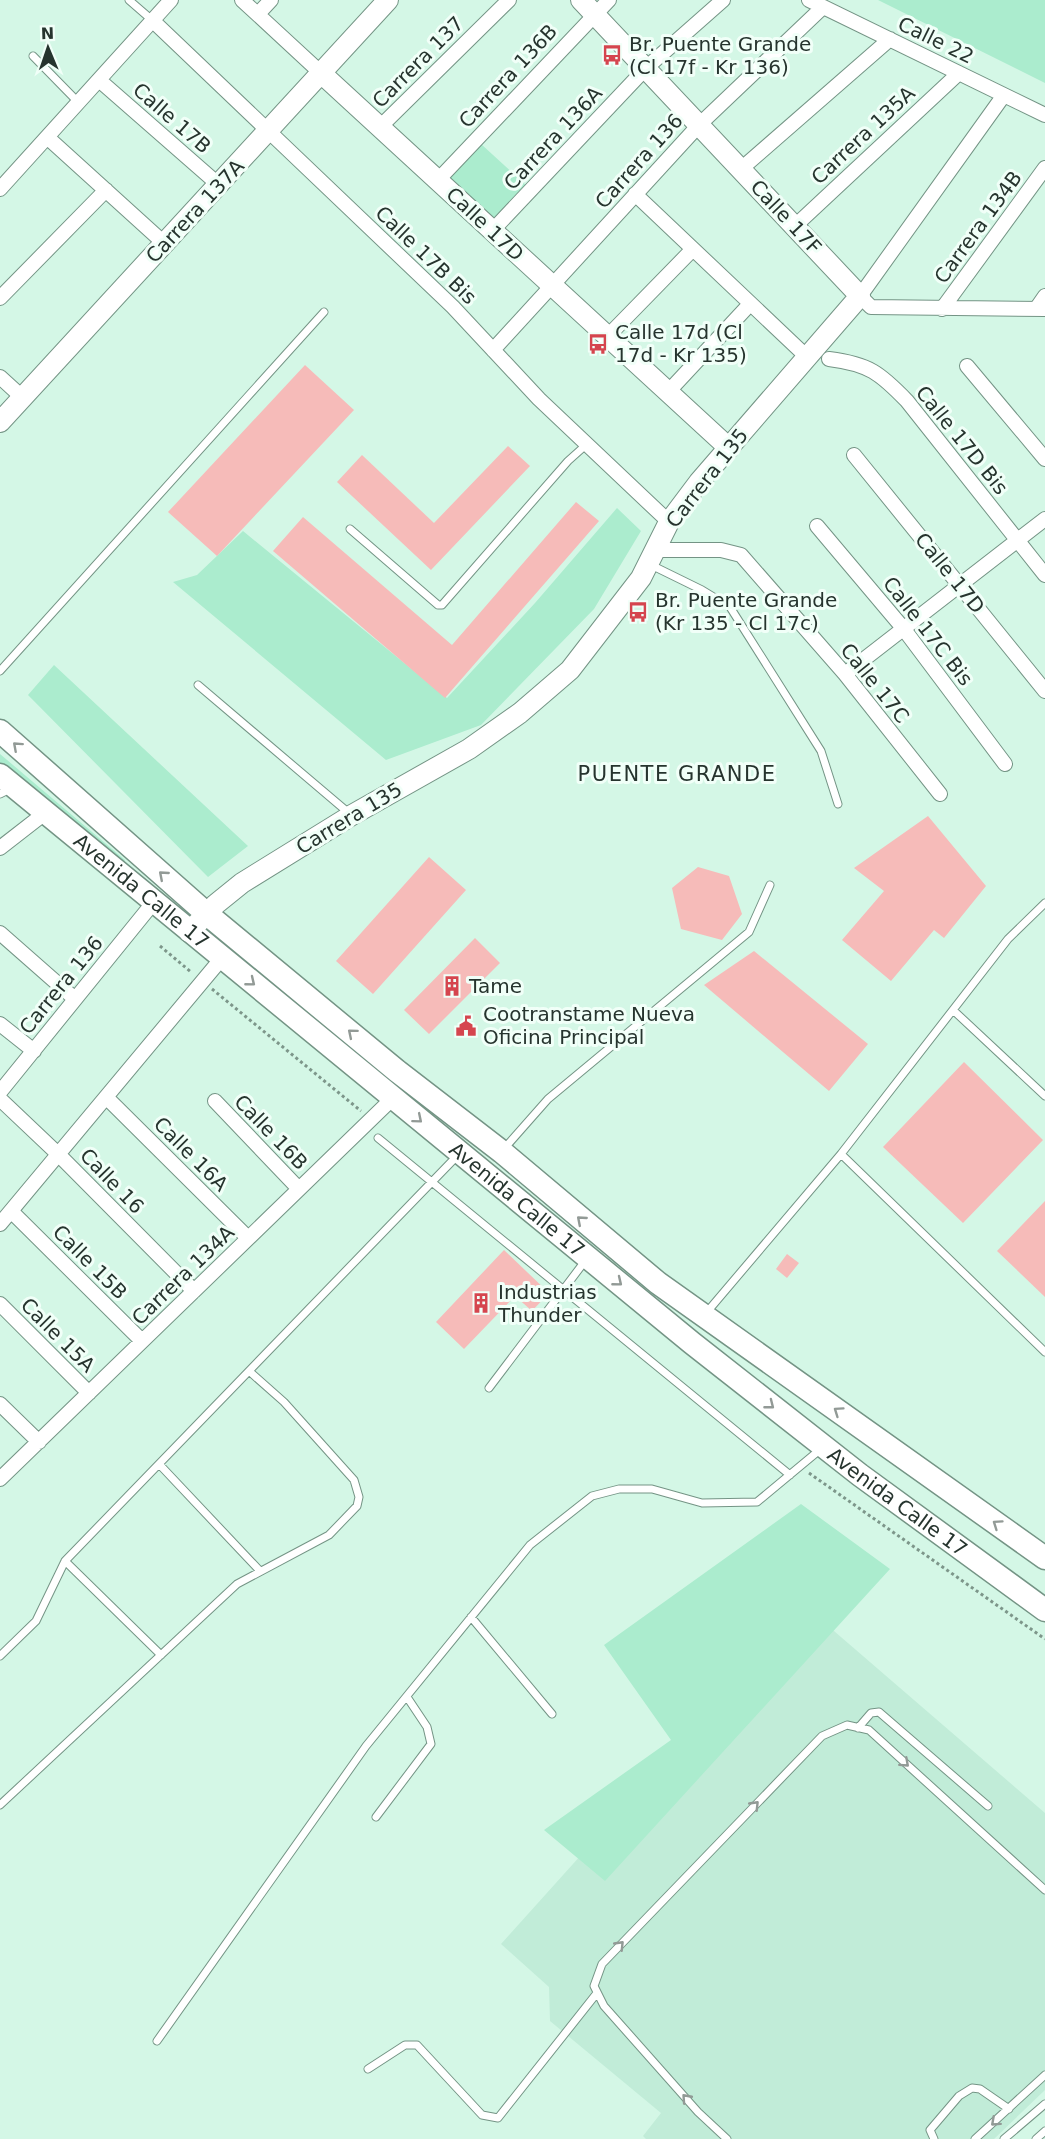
<svg xmlns="http://www.w3.org/2000/svg" width="1045" height="2139" font-family="'DejaVu Sans',sans-serif">
	<style>
		.built { fill: #c1ecd8 }
		.green { fill: #abecce }
		.building { fill: #f6bbb9 }
		.lines { fill: none; stroke-linecap: round; stroke-linejoin: round }
		.lane-casing { stroke: #749485; stroke-width: 9 }
		.street-casing { stroke: #749485; stroke-width: 16 }
		.secondary-casing { stroke: #749485; stroke-width: 22 }
		.primary-casing { stroke: #749485; stroke-width: 25 }
		.path { stroke: #7d968a; stroke-width: 3; stroke-dasharray: 3 3; stroke-linecap: butt }
		.lane { stroke: #fff; stroke-width: 7 }
		.street { stroke: #fff; stroke-width: 14 }
		.secondary { stroke: #fff; stroke-width: 20 }
		.primary { stroke: #fff; stroke-width: 22 }
		.oneway { stroke: #929a96 }
		.labels { text-anchor: middle; dominant-baseline: central; stroke-width: 6; stroke-linejoin: round; paint-order: stroke }
		.street-label { font-size: 20px; fill: #26342e; stroke: #f1fff8 }
		.poi-label { font-size: 20px; fill: #26342e; stroke: #f1fff8; text-anchor: start }
		.neighbourhood-label { font-size: 21px; letter-spacing: 1.5px; fill: #26342e; stroke: #f1fff8 }
	</style>
	<rect width="100%" height="100%" fill="#d4f7e6"/>
	<path class="built" d="M805 1606 1045 1813V2090L994 2139H646L643 2136 661 2113 550 2021 549 1987 501 1944Z"/>
	<path class="green" d="M878 0H1045V83Z
		M481 144 527 186 493 224 446 181Z
		M617 508 641 531 594 609 481 725 386 760 173 582 197 575 243 531 447 698 535 603Z
		M54 665 248 846 208 877 28 695Z
		M0 754 125 860 121 866 0 769Z
		M801 1504 890 1569 605 1881 544 1830 671 1740 604 1645Z"/>
	<path class="building" d="M305 365 354 410 217 556 168 512Z
		M508 446 530 466 431 570 337 482 362 455 434 523Z
		M576 502 599 521 445 698 273 551 303 517 452 645Z
		M928 816 986 886 944 938 934 930 891 981 842 940 884 891 854 868Z
		M429 857 466 890 373 994 336 961Z
		M698 867 729 876 742 914 722 940 681 929 672 888Z
		M475 938 500 963 429 1034 404 1010Z
		M754 951 868 1044 829 1091 704 985Z
		M964 1062 1043 1140 963 1223 883 1147Z
		M1045 1201V1297L997 1251Z
		M504 1250 549 1293 532 1311 515 1296 464 1349 436 1322Z
		M787 1254 799 1263 787 1278 776 1269Z"/>
	<g class="lines">
		<g class="lane-casing">
			<path id="lane" d="M129 0 152 20
				M33 56 78 102
				M350 529 438 605H442L568 461 587 444
				M651 565 702 590 730 607 821 751 838 804
				M0 671 324 312
				M198 685 350 814
				M0 794 12 788
				M953 1010 1045 1096
				M378 1138 790 1475
				M503 1150 548 1099 749 932 770 885
				M841 1154 1045 1352
				M707 1312 841 1154 1008 939 1045 903
				M489 1388 585 1261
				M159 1464 260 1571
				M65 1561 161 1655
				M471 1617 552 1714
				M0 1656 36 1621 65 1561 458 1155
				M858 1728 871 1713 879 1712 988 1806
				M0 1805 237 1584 329 1535 357 1506 359 1497 354 1480 284 1402 249 1371
				M376 1817 431 1744 427 1727 407 1697
				M157 2041 366 1746 530 1545 592 1496 619 1489H652L702 1503 757 1502 822 1448
				M368 2069 405 2045H417L482 2115 498 2118 597 1993
				M727 2139 698 2112 604 2006 594 1986 602 1964 822 1736 847 1725 869 1730 1045 1890
				M934 2139 930 2130 959 2096 972 2088 980 2089 1009 2109
				M975 2139 1045 2075
				M1004 2139 1045 2104
				M1036 2139 1045 2131"/>
		</g>
		<g class="street-casing">
			<path id="street" d="M242 0 321 73
				M809 0 1045 115
				M258 14 271 0
				M152 20 453 307 539 399 669 522
				M99 80 219 185
				M1004 95 860 296 871 307 1045 309
				M380 127 509 0
				M47 137 165 244
				M741 169 890 39
				M438 180 609 0
				M0 189 171 0
				M635 194 807 357
				M795 226 959 73
				M492 231 646 68 723 0
				M0 298 106 190
				M942 309 1045 168
				M1036 309 1045 296
				M608 336 693 249
				M493 350 699 125 823 7
				M829 359C869 364 880 373 907 401L1045 575
				M967 366 1045 459
				M0 377 23 398
				M668 392 750 304
				M854 455 1045 691
				M817 526 903 628 1005 764
				M655 550H721L741 555 845 674 940 794
				M845 674 1045 519
				M0 848 45 813
				M0 933 75 999
				M0 1024 34 1051
				M0 1092 153 903
				M106 1097 248 1238
				M0 1099 58 1154 194 1291
				M215 1101 299 1189
				M11 1211 142 1341
				M0 1224 222 958
				M0 1304 89 1393
				M0 1404 39 1442
				M0 1479 393 1098"/>
		</g>
		<g class="secondary-casing">
			<path id="secondary" d="M321 73 729 448
				M0 422 388 0
				M189 932 216 904 242 883 352 815 469 749 520 713 570 670 641 578 669 522 699 482 860 296 581 0"/>
		</g>
		<g class="primary-casing">
			<g id="primary">
				<path d="M0 731 207 914 397 1071 502 1152 658 1283 1045 1558"/>
				<path id="s1" d="M0 775 692 1343 860 1475 1045 1610"/>
			</g>
		</g>
		<path class="path" d="M160 946 191 972
			M212 989 361 1111
			M809 1473 1045 1639"/>
		<use href="#lane" class="lane"/>
		<use href="#street" class="street"/>
		<use href="#secondary" class="secondary"/>
		<use href="#primary" class="primary"/>
	</g>
	<defs><path id="oneway-chevron" d="M-2-3.5L2.5 0L-2 3.5" fill="none" stroke-width="1.6" stroke-linecap="round" stroke-linejoin="round" transform="scale(1.5)"/></defs>
	<g class="oneway">
		<use href="#oneway-chevron" transform="translate(17 746) rotate(-138)"/>
		<use href="#oneway-chevron" transform="translate(163 875) rotate(-139)"/>
		<use href="#oneway-chevron" transform="translate(251 982) rotate(39)"/>
		<use href="#oneway-chevron" transform="translate(352 1033) rotate(-140)"/>
		<use href="#oneway-chevron" transform="translate(418 1119) rotate(40)"/>
		<use href="#oneway-chevron" transform="translate(581 1220) rotate(-139)"/>
		<use href="#oneway-chevron" transform="translate(618 1282) rotate(39)"/>
		<use href="#oneway-chevron" transform="translate(770 1405) rotate(38)"/>
		<use href="#oneway-chevron" transform="translate(838 1411) rotate(-145)"/>
		<use href="#oneway-chevron" transform="translate(997 1524) rotate(-145)"/>
		<use href="#oneway-chevron" transform="translate(905 1763) rotate(42)"/>
		<use href="#oneway-chevron" transform="translate(755 1805) rotate(-46)"/>
		<use href="#oneway-chevron" transform="translate(620 1945) rotate(-46)"/>
		<use href="#oneway-chevron" transform="translate(686 2098) rotate(-132)"/>
		<use href="#oneway-chevron" transform="translate(995 2122) rotate(138)"/>
	</g>
	<defs>
		<g id="bus-bare" transform="scale(1.62)"><path d="M-5-6H5V4H4V6H2V4H-2V6H-4V4H-5ZM-3.5-4V0h7V-4ZM-3.5 1.2v1.5H-2V1.2ZM2 1.2v1.5H3.5V1.2Z" fill="#d5454e" stroke="#f1fff8" stroke-width="2.5" paint-order="stroke"/></g>
		<g id="building-bare" transform="scale(1.62)"><path d="M-4-6H4V6H1V3H-1V6H-4ZM-2.5-4.3h1.7v1.8h-1.7ZM.8-4.3h1.7v1.8H.8ZM-2.5-1h1.7V.8h-1.7ZM.8-1h1.7V.8H.8Z" fill="#d5454e" stroke="#f1fff8" stroke-width="2.5" paint-order="stroke"/></g>
		<g id="civic-bare" transform="scale(1.62)"><path d="M-.6-6.5H3V-4.5H.6V-3L4-1V1h2V6H-6V1h2V-1L-.6-3ZM-1.2 2.5V6h2.4V2.5Z" fill="#d5454e" stroke="#f1fff8" stroke-width="2.5" paint-order="stroke"/></g>
	</defs>
	<g fill-rule="evenodd">
		<use href="#bus-bare" x="612" y="55"/>
		<use href="#bus-bare" x="598" y="344"/>
		<use href="#bus-bare" x="638" y="612"/>
		<use href="#building-bare" x="452" y="986"/>
		<use href="#civic-bare" x="466" y="1026"/>
		<use href="#building-bare" x="481" y="1303"/>
	</g>
	<g class="labels">
		<g class="street-label">
			<text transform="translate(936 40) rotate(26)">Calle 22</text>
			<text transform="translate(418 62) rotate(-45)">Carrera 137</text>
			<text transform="translate(508 76) rotate(-47)">Carrera 136B</text>
			<text transform="translate(172 118) rotate(41)">Calle 17B</text>
			<text transform="translate(863 135) rotate(-43)">Carrera 135A</text>
			<text transform="translate(553 138) rotate(-47)">Carrera 136A</text>
			<text transform="translate(639 161) rotate(-48)">Carrera 136</text>
			<text transform="translate(195 211) rotate(-47)">Carrera 137A</text>
			<text transform="translate(786 217) rotate(47)">Calle 17F</text>
			<text transform="translate(485 224) rotate(43)">Calle 17D</text>
			<text transform="translate(978 227) rotate(-54)">Carrera 134B</text>
			<text transform="translate(426 255) rotate(44)">Calle 17B Bis</text>
			<text transform="translate(962 440) rotate(51)">Calle 17D Bis</text>
			<text transform="translate(707 478) rotate(-52)">Carrera 135</text>
			<text transform="translate(950 573) rotate(51)">Calle 17D</text>
			<text transform="translate(928 631) rotate(52)">Calle 17C Bis</text>
			<text transform="translate(875 683) rotate(51)">Calle 17C</text>
			<text transform="translate(349 818) rotate(-31)">Carrera 135</text>
			<text stroke="none"><textPath href="#s1" startOffset="183">Avenida Calle 17</textPath></text>
			<text transform="translate(61 985) rotate(-51)">Carrera 136</text>
			<text transform="translate(271 1132) rotate(46)">Calle 16B</text>
			<text transform="translate(191 1154) rotate(45)">Calle 16A</text>
			<text transform="translate(112 1181) rotate(46)">Calle 16</text>
			<text stroke="none"><textPath href="#s1" startOffset="669">Avenida Calle 17</textPath></text>
			<text transform="translate(90 1262) rotate(45)">Calle 15B</text>
			<text transform="translate(183 1275) rotate(-44)">Carrera 134A</text>
			<text transform="translate(58 1335) rotate(45)">Calle 15A</text>
			<text stroke="none"><textPath href="#s1" startOffset="1155">Avenida Calle 17</textPath></text>
		</g>
		<g class="poi-label">
			<text x="629" y="44">Br. Puente Grande<tspan x="629" dy="23">(Cl 17f - Kr 136)</tspan></text>
			<text x="615" y="332">Calle 17d (Cl<tspan x="615" dy="23">17d - Kr 135)</tspan></text>
			<text x="655" y="600">Br. Puente Grande<tspan x="655" dy="23">(Kr 135 - Cl 17c)</tspan></text>
			<text x="469" y="986">Tame</text>
			<text x="483" y="1014">Cootranstame Nueva<tspan x="483" dy="23">Oficina Principal</tspan></text>
			<text x="498" y="1292">Industrias<tspan x="498" dy="23">Thunder</tspan></text>
		</g>
		<g class="neighbourhood-label">
			<text x="677" y="774">PUENTE GRANDE</text>
		</g>
	</g>
	<g transform="translate(48 48) rotate(358)" stroke="#f1fff8" stroke-width="4.5" paint-order="stroke">
	<path d="M0-4.5L10 22L0 15L-10 22Z" fill="#26342e"/>
	<text y="-9" font-size="16" font-weight="bold" text-anchor="middle" fill="#26342e">N</text>
	</g>
</svg>
